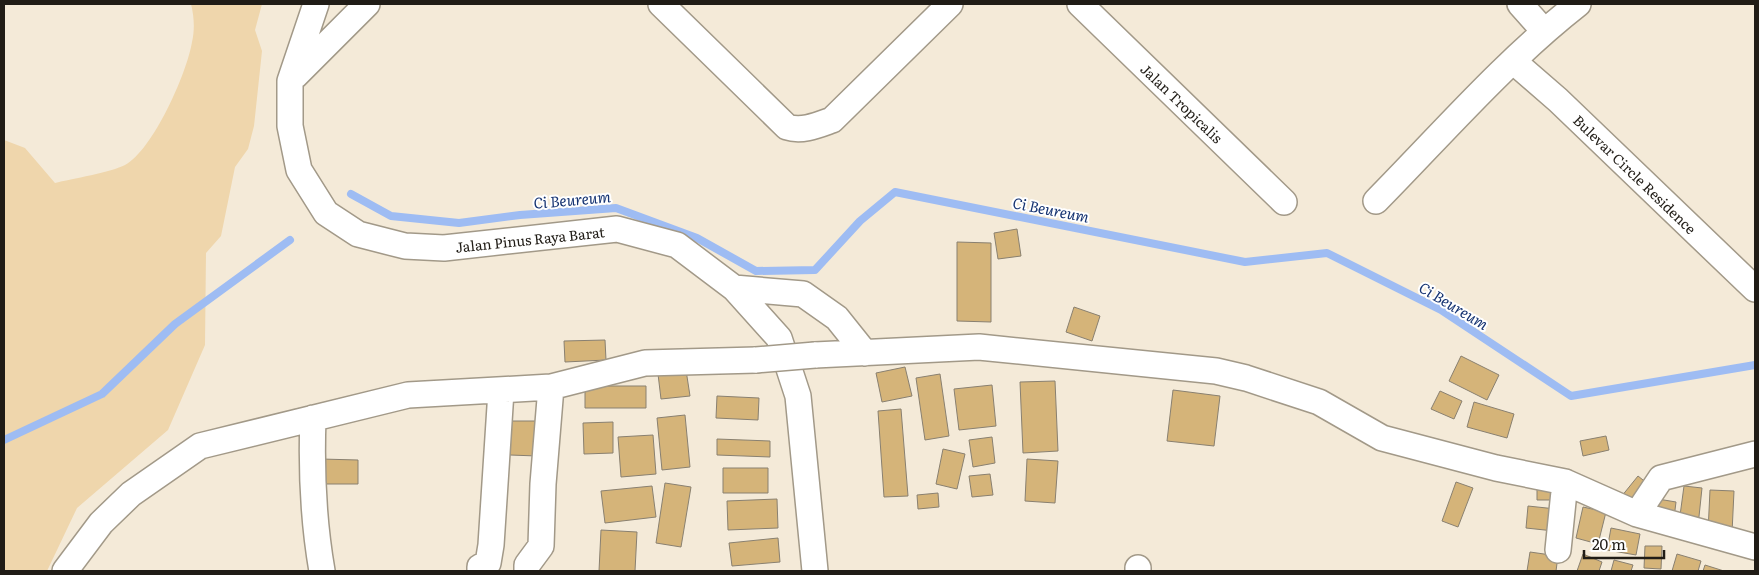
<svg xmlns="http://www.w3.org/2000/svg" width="1759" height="575" font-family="Literata,serif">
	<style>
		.green { fill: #efd6ac }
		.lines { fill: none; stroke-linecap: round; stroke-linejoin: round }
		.stream { stroke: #9ebcf3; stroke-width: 8 }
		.building { fill: #d5b479; stroke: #898070 }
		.minor-casing { stroke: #a29988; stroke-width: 28 }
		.minor { stroke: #fff; stroke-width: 25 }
		.minor-bridge-casing { stroke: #a29988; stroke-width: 28; stroke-linecap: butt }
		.minor-bridge { stroke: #fff; stroke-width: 25 }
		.labels { text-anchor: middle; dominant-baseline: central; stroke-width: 4; stroke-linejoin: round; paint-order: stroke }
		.street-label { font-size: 14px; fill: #201c16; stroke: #fff }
		.water-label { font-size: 15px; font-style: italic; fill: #143271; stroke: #fff }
	</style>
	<rect width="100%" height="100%" fill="#f4ead8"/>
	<path class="green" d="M191 4H262L255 30 262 51 254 126 248 149 235 167 221 236 206 253 205 345 168 430 77 508 47 571H4V140L25 148 55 183C71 179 112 172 125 165 153 150 187 73 192 42 195 29 194 16 191 4Z"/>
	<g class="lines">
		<path class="stream" d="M351 194 391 216 459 223 520 215 616 208 697 238 756 271 815 270 860 221 895 192 1245 262 1327 253 1441 310 1571 396 1755 365
			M4 440 102 394 175 324 290 240"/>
	</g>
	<path class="building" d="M1017 229 1021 256 998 259 994 233Z
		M957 242 991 243V322L957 321Z
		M1074 307 1100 316 1092 341 1066 332Z
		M605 340 606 360 565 362 564 341Z
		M1461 356 1499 375 1487 400 1449 381Z
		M905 367 912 396 882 402 876 373Z
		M686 370 690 396 661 399 658 374Z
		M940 374 949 436 925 440 916 378Z
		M1055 381 1058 451 1023 453 1020 382Z
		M992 385 996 426 959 430 954 389Z
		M585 386H646V408H585Z
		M1173 390 1220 396 1214 446 1167 441Z
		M1440 391 1462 401 1454 419 1431 409Z
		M717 396 759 398 758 420 716 418Z
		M1474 402 1514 414 1507 438 1467 427Z
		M901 409 908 496 884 497 878 411Z
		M685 415 690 467 662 470 657 418Z
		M511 421H537V456L510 455Z
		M613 422V453L584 454 583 423Z
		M653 435 656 474 621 477 618 437Z
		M1606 436 1609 450 1583 456 1580 441Z
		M992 437 995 463 973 467 969 440Z
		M717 439 770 441V457L717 455Z
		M943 449 965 454 957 489 936 484Z
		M321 459 358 460V484H321Z
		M1027 459 1058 461 1055 503 1025 501Z
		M723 468H768V493H723Z
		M990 474 993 495 972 497 969 476Z
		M1638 476 1648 484 1631 506 1621 497Z
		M1456 482 1473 488 1458 527 1442 521Z
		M665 483 691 487 681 547 656 543Z
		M1537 485H1558L1559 500H1537Z
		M652 486 656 517 605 523 601 491Z
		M1684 486 1702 488 1698 526 1679 523Z
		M1710 490 1734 491 1732 533 1708 532Z
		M938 493 939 507 918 509 917 495Z
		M1652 498 1676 502 1674 518 1650 515Z
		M777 499 778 528 728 530 727 501Z
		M1528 506 1556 509 1554 531 1526 528Z
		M1583 507 1606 512 1598 544 1576 538Z
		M1611 528 1640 534 1636 555 1607 550Z
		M601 530 637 532 635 571H599Z
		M778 538 780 562 732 566 729 543Z
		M1645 546H1662L1661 569 1644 568Z
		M1530 552 1558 556 1556 571H1527Z
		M1583 554 1602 562 1599 571H1577Z
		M1677 554 1701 561 1698 571H1672Z
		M1614 560 1633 565 1631 571H1611Z
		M1705 565 1724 571H1703Z"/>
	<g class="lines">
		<g class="minor-casing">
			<path id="minor" d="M316 4 290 81V126L299 170 326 213 358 234 405 246 444 248 617 229 677 245 734 288 779 338 798 396 815 571
				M661 4 787 127C802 132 818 125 832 120L950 4
				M1080 4 1284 202
				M1520 4 1544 31
				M1513 61 1558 100 1755 289
				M295 76 367 4
				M1376 201C1442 134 1504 62 1578 4
				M734 288 803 294 837 318 865 353
				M815 355 979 347 1216 371 1246 378 1319 402 1382 438 1496 468 1565 482 1637 514 1755 547
				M313 418C311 471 313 519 322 571
				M1637 514 1661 478 1755 454
				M1558 550 1565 482
				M1138 568V571
				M65 571 101 523 131 494 200 446 408 395 551 387 645 363 756 360
				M480 571V567L488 563 491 545 501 391
				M527 571V565L541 546 543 484 551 387"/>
		</g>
		<use href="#minor" class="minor"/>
		<g class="minor-bridge-casing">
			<path id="minor-bridge" d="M756 360 815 355"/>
		</g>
		<use href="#minor-bridge" class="minor-bridge"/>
	</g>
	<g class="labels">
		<g class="street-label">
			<text transform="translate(1182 103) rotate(44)">Jalan Tropicalis</text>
			<text transform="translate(1635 174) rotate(44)">Bulevar Circle Residence</text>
			<text transform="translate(530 239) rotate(-6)">Jalan Pinus Raya Barat</text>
		</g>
		<g class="water-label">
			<text transform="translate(572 199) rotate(-5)">Ci Beureum</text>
			<text transform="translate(1051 209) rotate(11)">Ci Beureum</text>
			<text transform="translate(1454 305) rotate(31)">Ci Beureum</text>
		</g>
	</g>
	<rect width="1759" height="575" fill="none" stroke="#201c16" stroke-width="10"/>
	<path d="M1584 550v8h80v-8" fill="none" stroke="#201c16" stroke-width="2.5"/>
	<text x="1592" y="550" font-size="15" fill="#201c16" stroke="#ffffff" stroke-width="4" paint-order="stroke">20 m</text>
</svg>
